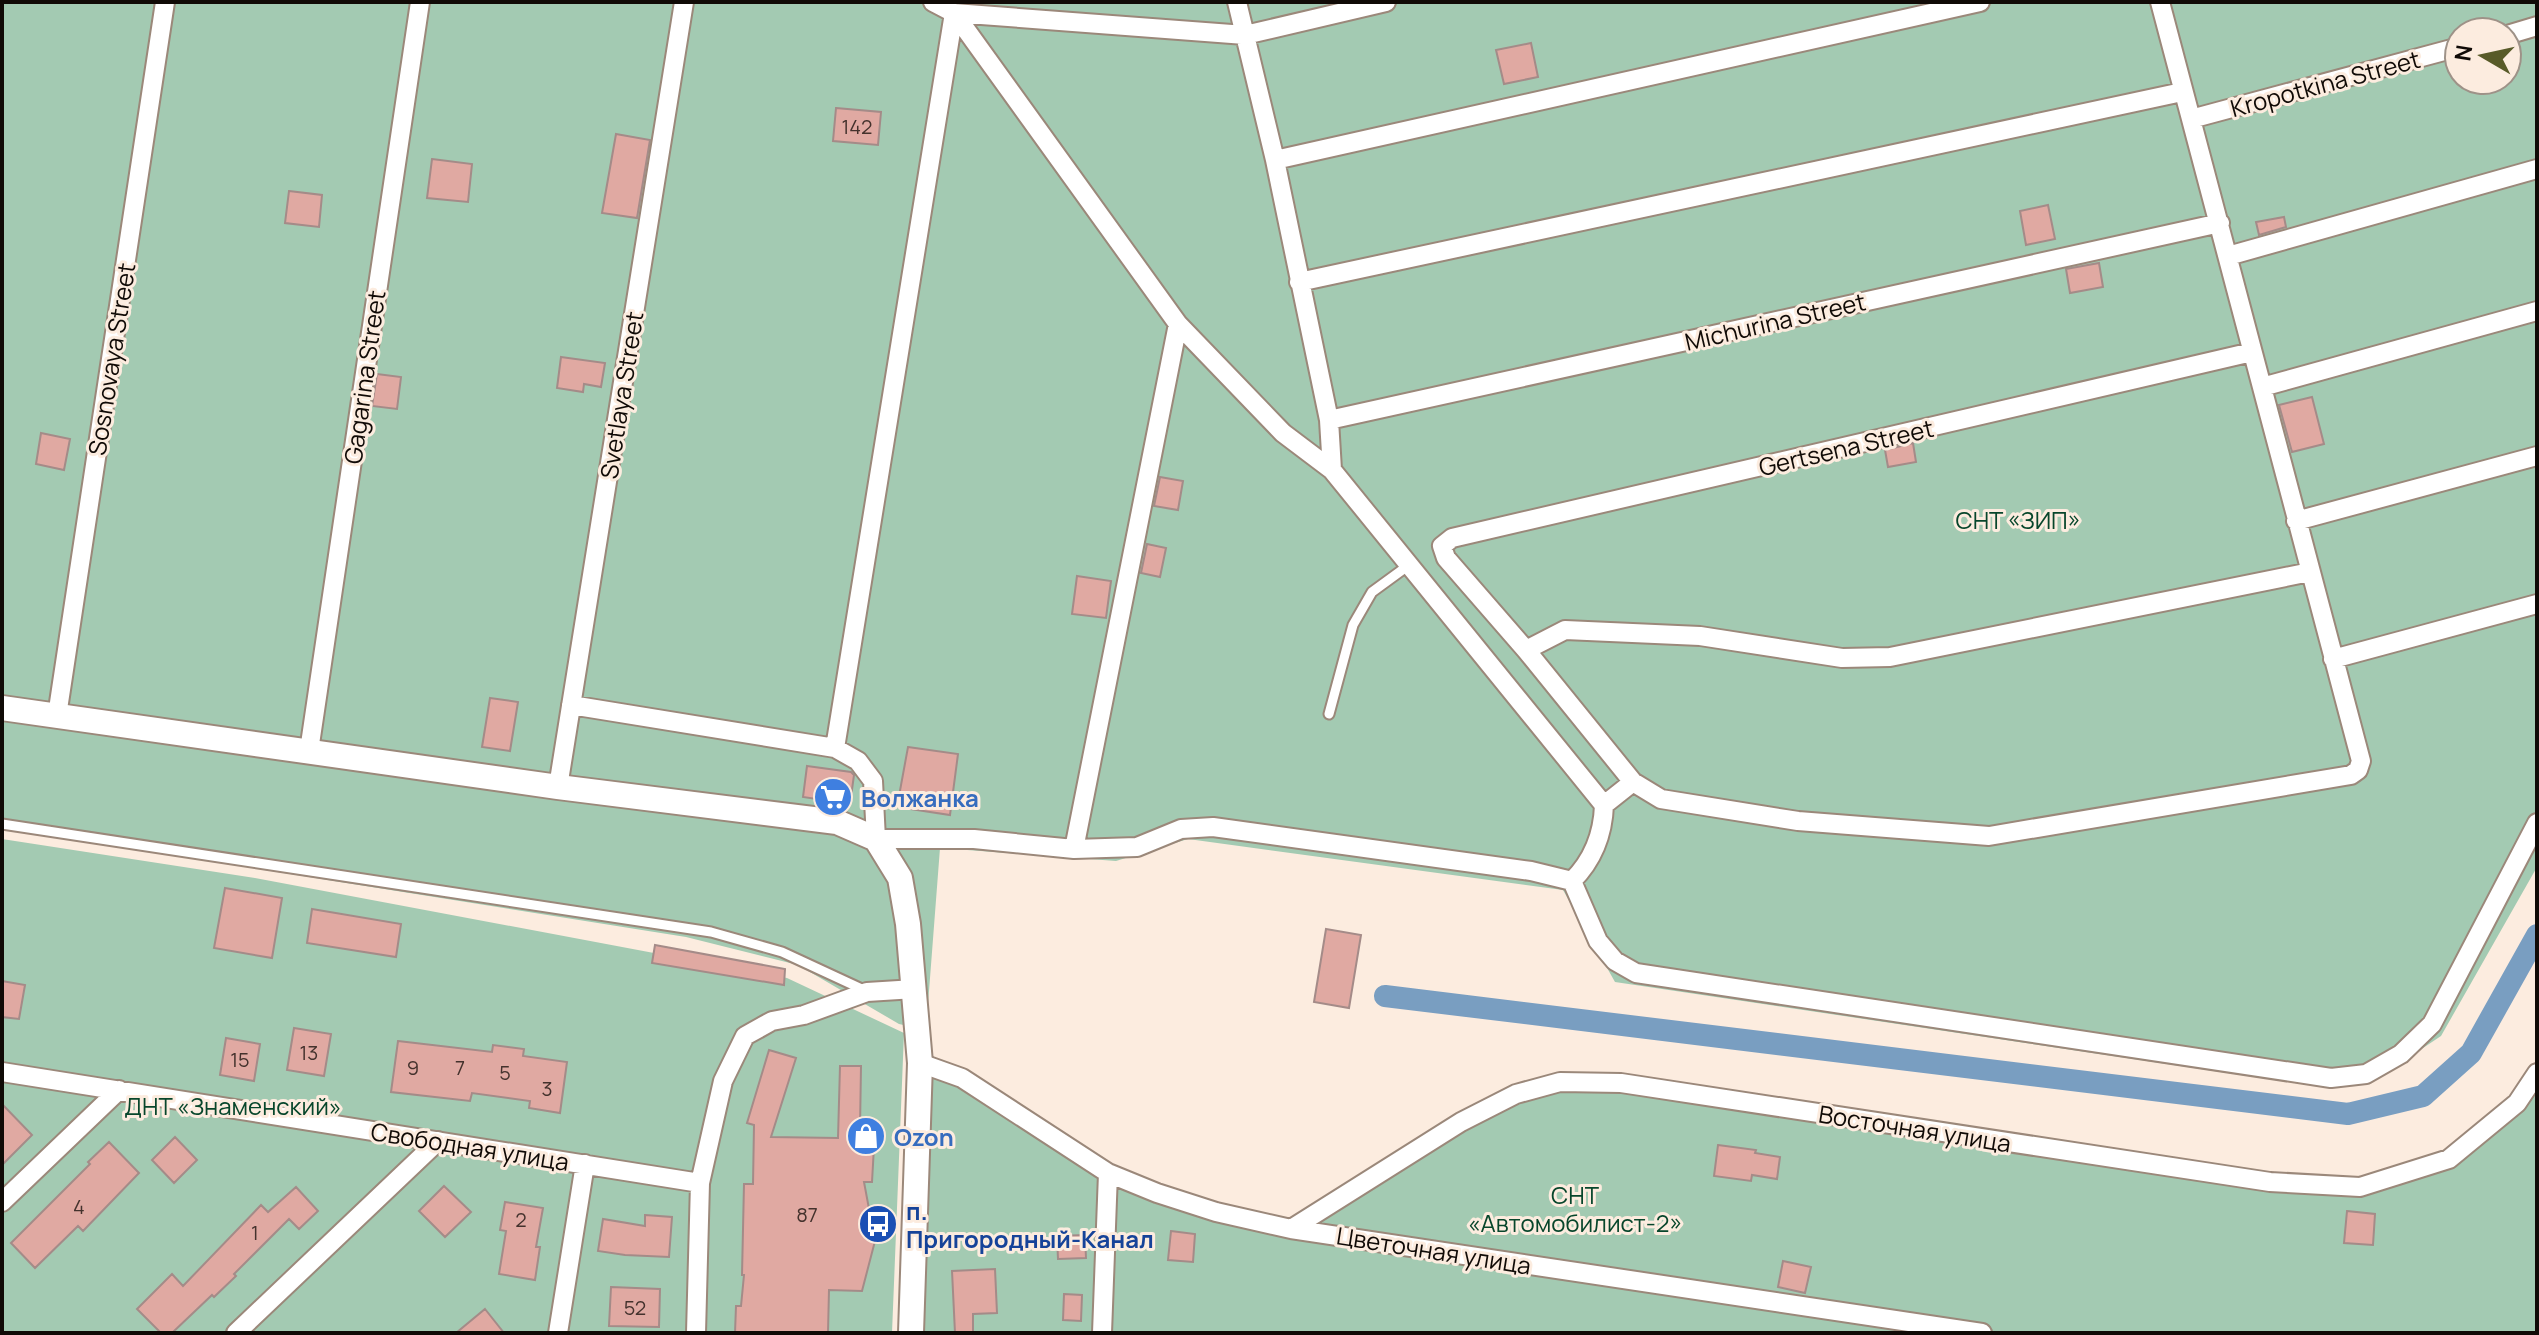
<svg xmlns="http://www.w3.org/2000/svg" width="2539" height="1335" font-family="Manrope,sans-serif">
	<style>
		.green { fill: #a3cab2; fill-rule: evenodd }
		.lines { fill: none; stroke-linecap: round; stroke-linejoin: round }
		.canal { stroke: #799ec1; stroke-width: 22 }
		.building { fill: #e0a9a2; stroke: #a48b88; stroke-width: 2 }
		.service-casing { stroke: #9b887a; stroke-width: 13 }
		.minor-casing { stroke: #9b887a; stroke-width: 22 }
		.tertiary-casing { stroke: #9b887a; stroke-width: 28 }
		.service { stroke: #fff; stroke-width: 9 }
		.minor { stroke: #fff; stroke-width: 18 }
		.tertiary { stroke: #fff; stroke-width: 24 }
		.labels { text-anchor: middle; dominant-baseline: central; stroke-width: 6; stroke-linejoin: round; paint-order: stroke }
		.number-label { font-size: 20px; fill: #44322d }
		.street-label { font-size: 24px; fill: #100a06; stroke: #fcecdf }
		.park-label { font-size: 24px; fill: #07462b; stroke: #fcecdf }
		.shop-label { font-size: 24px; font-weight: bold; fill: #366cbe; stroke: #fcecdf; text-anchor: start }
		.transit-label { font-size: 24px; font-weight: bold; fill: #164399; stroke: #fcecdf; text-anchor: start }
	</style>
	<rect width="100%" height="100%" fill="#fcecdf"/>
	<path class="green" d="M2 2H2537V867L2441 1036 2369 1084 2329 1088 1615 982 1563 890 1188 839 1116 861 940 848 926 1030 899 1024 798 965 686 937 2 828ZM2459 32H2507V80H2459Z
		M2 839 255 878 787 978 904 1033 892 1333H2Z
		M920 1063 1108 1173 1291 1229 1461 1122 1560 1082 2360 1187 2449 1159 2537 1073V1333H911Z"/>
	<g class="lines">
		<path class="canal" d="M1385 996 2348 1114 2423 1096 2471 1053 2537 935"/>
	</g>
	<path class="building" d="M1531 43 1538 77 1504 84 1496 50Z
		M836 108 881 112 878 145 833 141Z
		M616 134 650 140 637 218 602 213Z
		M432 159 472 164 468 202 427 198Z
		M289 191 322 195 319 227 285 223Z
		M2048 205 2055 239 2026 245 2020 211Z
		M2284 217 2286 227 2259 235 2256 222Z
		M2099 263 2103 287 2070 293 2066 269Z
		M561 357 605 363 601 387 584 384 583 392 557 388Z
		M377 374 401 377 397 409 372 406Z
		M2312 397 2324 444 2292 452 2279 405Z
		M41 433 70 439 64 470 36 464Z
		M1913 443 1916 462 1888 467 1885 450Z
		M1160 477 1183 481 1178 510 1154 506Z
		M1147 544 1166 548 1160 577 1141 573Z
		M1077 576 1111 581 1106 618 1072 614Z
		M490 698 518 702 510 751 482 747Z
		M908 747 958 754 950 815 897 807Z
		M807 766 851 772 854 775 850 804 803 797Z
		M225 888 282 898 272 958 214 948Z
		M312 909 401 924 396 957 307 943Z
		M1326 929 1361 935 1349 1008 1314 1002Z
		M655 945 785 969 784 985 652 963Z
		M2 981 25 985 19 1019 2 1017Z
		M294 1028 331 1034 324 1076 287 1070Z
		M226 1038 260 1044 254 1081 220 1075Z
		M398 1041 492 1052 493 1045 524 1049 523 1056 567 1062 560 1113 529 1108 530 1101 472 1093 470 1101 391 1092Z
		M769 1050 796 1058 771 1137 838 1138 840 1066H861L860 1129H875L872 1182H864L875 1241 862 1291 829 1290 828 1333H735L736 1306H741L744 1275H742L744 1184H753L754 1125 747 1123Z
		M2 1104 32 1135 2 1165Z
		M175 1137 197 1160 174 1183 152 1160Z
		M109 1142 139 1173 83 1231 78 1226 35 1268 11 1243 90 1164 88 1162Z
		M1718 1145 1756 1150 1755 1153 1780 1157 1777 1179 1752 1175 1751 1181 1714 1176Z
		M444 1186 471 1212 445 1237 419 1211Z
		M296 1187 318 1211 299 1229 289 1219 234 1274 236 1276 214 1297 212 1295 172 1333H161L137 1309 172 1274 183 1286 261 1205 268 1212Z
		M505 1202 543 1208 536 1247H540L535 1280 499 1274 506 1231 500 1230Z
		M2347 1211 2375 1214 2373 1245 2344 1243Z
		M645 1215 672 1217 669 1257 625 1255 598 1251 603 1219 645 1226Z
		M1171 1231 1195 1234 1193 1262 1168 1260Z
		M1085 1235 1086 1258 1058 1259 1057 1236Z
		M1783 1261 1811 1267 1805 1293 1778 1287Z
		M995 1269 997 1313 973 1314V1333H955L952 1271Z
		M611 1287 660 1289 659 1327 609 1326Z
		M1064 1294 1082 1295 1081 1321 1063 1320Z
		M485 1309 504 1333H456Z"/>
	<g class="lines">
		<g class="service-casing">
			<path id="service" d="M1329 714 1353 625 1372 592 1409 565
				M2 824 711 932 782 952 864 990"/>
		</g>
		<g class="minor-casing">
			<path id="minor" d="M933 2 954 13 1245 35 1386 2
				M1237 2 1275 160 1329 420 1332 470 1604 805C1603 835 1593 860 1572 881
				M954 13 835 748 858 761 873 781 876 839H974L1074 849 1137 847 1181 829 1213 827 1531 871 1572 881 1598 941 1615 961 1636 973 2331 1078 2366 1074 2401 1054 2432 1024 2537 823
				M954 13 1178 324 1283 433 1332 470
				M2507 35 2537 26
				M2191 119 2459 47
				M1275 160 1980 2
				M2228 256 2537 169
				M1299 282 2182 92
				M2262 387 2537 311
				M1329 420 2220 223
				M2296 521 2537 456
				M1526 650 1565 630 1700 636 1842 658 1890 657 2310 572
				M2333 659 2537 604
				M571 705 835 748
				M57 716 165 2
				M309 751 420 2
				M1633 782 1526 650 1446 558 1442 546 1452 538 2252 352
				M558 787 684 2
				M1604 805 1633 782 1661 799 1798 821 1989 836 2351 775 2358 770 2361 761 2160 2
				M1074 849 1178 324
				M920 1063 962 1078 1108 1173 1157 1193 1216 1212 1291 1229 1982 1333
				M2 1072 700 1183
				M2 1202 119 1090
				M1291 1229 1461 1122 1516 1094 1560 1082 1621 1083 2270 1182 2360 1187 2449 1159 2517 1103 2537 1073
				M236 1333 438 1141
				M558 1333 585 1164
				M696 1333 700 1183 723 1081 745 1036 772 1021 804 1015 867 992 915 989
				M1102 1333 1108 1173"/>
		</g>
		<g class="tertiary-casing">
			<path id="tertiary" d="M2 708 558 787 837 822 876 839 900 878 908 924 920 1063 911 1333"/>
		</g>
		<use href="#service" class="service"/>
		<use href="#minor" class="minor"/>
		<use href="#tertiary" class="tertiary"/>
	</g>
	<defs>
		<g id="supermarket-disc" transform="scale(2)"><circle r="9.5" fill="#3f7fe0" stroke="#fcecdf"/><path d="M-6-5.5h2.5l.6 2H6L4.5 2H-2.5L-4.4-4H-6ZM-1.5 3.2a1.3 1.3 0 1 0 .1 0ZM3 3.2a1.3 1.3 0 1 0 .1 0Z" fill="#fff"/></g>
		<g id="shop-disc" transform="scale(2)"><circle r="9.5" fill="#3f7fe0" stroke="#fcecdf"/><path d="M-5-2.5h2.3a2.7 3.5 0 0 1 5.4 0H5L5.5 6h-11ZM-1.5-2.5h3a1.5 2.3 0 0 0-3 0Z" fill="#fff"/></g>
		<g id="bus-disc" transform="scale(2)"><circle r="9.5" fill="#1a4fb4" stroke="#fcecdf"/><path d="M-5-6H5V4H4V6H2V4H-2V6H-4V4H-5ZM-3.5-4V0h7V-4ZM-3.5 1.2v1.5H-2V1.2ZM2 1.2v1.5H3.5V1.2Z" fill="#fff"/></g>
	</defs>
	<g fill-rule="evenodd">
		<use href="#supermarket-disc" x="833" y="797"/>
		<use href="#shop-disc" x="866" y="1136"/>
		<use href="#bus-disc" x="878" y="1224"/>
	</g>
	<g class="labels">
		<g class="number-label">
			<text x="857" y="126">142</text>
			<text x="309" y="1052">13</text>
			<text x="240" y="1059">15</text>
			<text x="413" y="1067">9</text>
			<text x="460" y="1067">7</text>
			<text x="505" y="1072">5</text>
			<text x="547" y="1088">3</text>
			<text x="79" y="1206">4</text>
			<text x="807" y="1214">87</text>
			<text x="521" y="1219">2</text>
			<text x="255" y="1232">1</text>
			<text x="635" y="1307">52</text>
		</g>
		<g class="street-label">
			<text transform="translate(2325 83) rotate(-15)">Kropotkina Street</text>
			<text transform="translate(1775 321) rotate(-13)">Michurina Street</text>
			<text transform="translate(111 359) rotate(-81)">Sosnovaya Street</text>
			<text transform="translate(364 377) rotate(-82)">Gagarina Street</text>
			<text transform="translate(621 395) rotate(-81)">Svetlaya Street</text>
			<text transform="translate(1846 447) rotate(-13)">Gertsena Street</text>
			<text transform="translate(1915 1128) rotate(9)">Восточная улица</text>
			<text transform="translate(470 1146) rotate(9)">Свободная улица</text>
			<text transform="translate(1434 1250) rotate(9)">Цветочная улица</text>
		</g>
		<g class="park-label">
			<text x="2018" y="519">СНТ «ЗИП»</text>
			<text x="233" y="1105">ДНТ «Знаменский»</text>
			<text x="1575" y="1194">СНТ<tspan x="1575" dy="28">«Автомобилист-2»</tspan></text>
		</g>
		<g class="shop-label">
			<text x="861" y="797">Волжанка</text>
			<text x="894" y="1136">Ozon</text>
		</g>
		<g class="transit-label">
			<text x="906" y="1210">п.<tspan x="906" dy="28">Пригородный-Канал</tspan></text>
		</g>
	</g>
	<rect width="2539" height="1335" fill="none" stroke="#100a06" stroke-width="8"/>
	<g transform="translate(2483 56) rotate(279)"><circle r="38" fill="#fcecdf" stroke="#9e9288" stroke-width="2"/>
	<path d="M0-6L14 30L0 20L-14 30Z" fill="#585a28"/>
	<text y="-12" font-size="22" font-weight="bold" text-anchor="middle" fill="#100a06">N</text>
	</g>
</svg>
